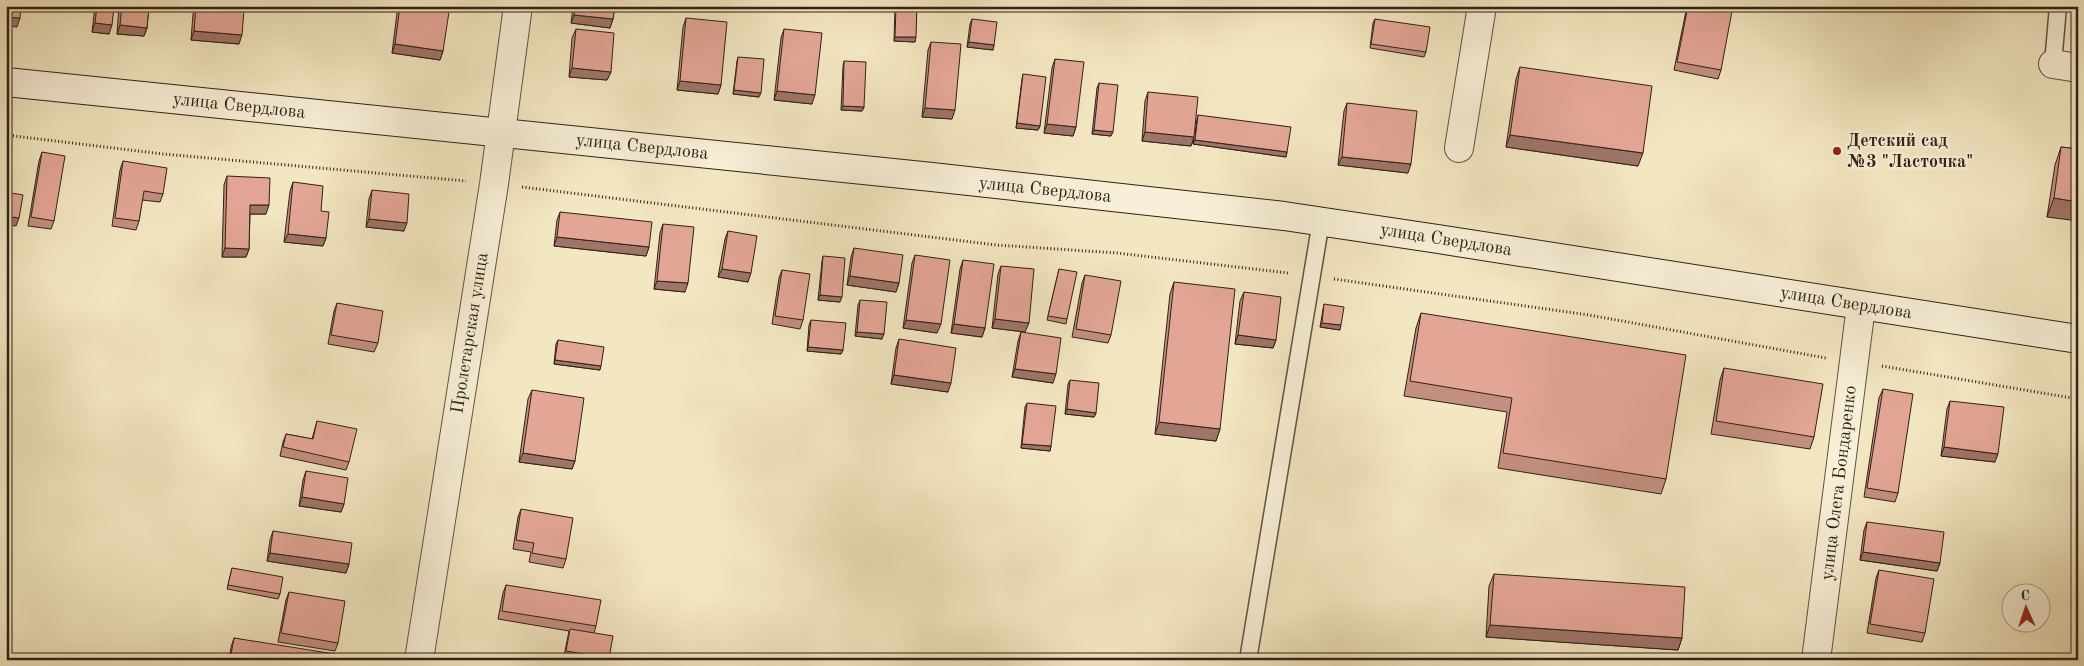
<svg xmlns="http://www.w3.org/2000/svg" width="2084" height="666" font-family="'Old Standard TT',serif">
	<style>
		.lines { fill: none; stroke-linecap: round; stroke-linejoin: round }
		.lane-casing { stroke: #615242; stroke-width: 19 }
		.street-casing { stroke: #615242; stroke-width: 30 }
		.secondary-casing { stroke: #302117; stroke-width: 30 }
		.path { stroke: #302117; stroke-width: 3; stroke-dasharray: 1 2.5; stroke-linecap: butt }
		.lane { stroke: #f7efd7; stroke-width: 16 }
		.street { stroke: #f7efd7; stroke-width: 28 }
		.secondary { stroke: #f7efd7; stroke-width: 28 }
		.wall { fill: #c38f81; stroke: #302117 }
		.shaded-wall { fill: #9f7469; stroke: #302117 }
		.building { fill: #e3a696; stroke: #302117 }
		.poi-dot { fill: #8f2418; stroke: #f7efd7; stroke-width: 2 }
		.labels { text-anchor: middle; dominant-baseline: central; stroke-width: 5; stroke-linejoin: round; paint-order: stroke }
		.street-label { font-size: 18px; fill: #302117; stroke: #f7efd7 }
		.poi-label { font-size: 18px; font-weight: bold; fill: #302117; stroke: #f7efd7; text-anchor: start }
	</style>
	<rect width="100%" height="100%" fill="#f3e7c1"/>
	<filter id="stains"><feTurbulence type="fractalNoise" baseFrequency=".004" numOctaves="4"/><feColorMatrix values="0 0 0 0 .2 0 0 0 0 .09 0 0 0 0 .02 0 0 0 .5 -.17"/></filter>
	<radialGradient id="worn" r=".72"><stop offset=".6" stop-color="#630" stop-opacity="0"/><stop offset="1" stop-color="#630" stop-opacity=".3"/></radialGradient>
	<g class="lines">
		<g class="lane-casing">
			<path id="lane" d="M2053 64 2058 6
				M1248 660 1321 221"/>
		</g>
		<g class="street-casing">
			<path id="street" d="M2053 64 2078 68
				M1459 148 1482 6
				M419 660 494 184 518 6
				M1816 660 1861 306"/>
		</g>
		<g class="secondary-casing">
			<path id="secondary" d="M6 82 932 177 1284 216 1438 239 2078 339"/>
		</g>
		<path class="path" d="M6 135 163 154 466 181
			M522 187 996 245 1117 253 1288 273
			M1334 279 1589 315 1826 358
			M1882 366 2078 399"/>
		<use href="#lane" class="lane"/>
		<use href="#street" class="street"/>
		<use href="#secondary" class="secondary"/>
	</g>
	<path class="wall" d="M95 6H114L109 34 92 32Z
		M119 6H149L147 28 144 36 117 34Z
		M196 6 239 44 191 40 193 14Z
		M400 6H413L443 51 440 60 392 53 397 13Z
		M573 6H615L613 19 610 28 571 23Z
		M895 6H917L915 42 894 41Z
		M1688 6H1707L1721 70 1718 79 1674 70 1686 11Z
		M686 18 721 85 718 94 677 90 683 27Z
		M972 19 994 45 993 50 967 47 970 24Z
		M1375 19 1426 52 1424 57 1370 48 1373 23Z
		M576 29 611 72 607 80 569 77 572 38Z
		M784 29 812 104 774 100 781 38Z
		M931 42 952 119 922 117 928 50Z
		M738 57 759 97 733 94 737 61Z
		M1055 59 1076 127 1073 136 1044 133 1052 68Z
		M844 61 864 107 862 111 841 110 843 66Z
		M1520 67 1638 166 1506 147 1516 79Z
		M1023 74 1040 126 1038 130 1016 128 1022 79Z
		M1099 83 1111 136 1092 134 1097 88Z
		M1148 92 1195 134 1197 119 1198 115 1287 152 1286 157 1193 144 1194 138 1191 146 1142 141 1145 101Z
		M1347 103 1408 173 1338 165 1344 111Z
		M2061 147 2078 149 2047 217 2055 165Z
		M42 152 54 221 51 229 28 226 39 161Z
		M123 161 163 194 160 202 142 200 139 221 136 230 112 226 120 170Z
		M227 176 266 214H250L249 249 246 257H222L224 185Z
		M293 182 321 211 326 238 323 246 284 242 290 191Z
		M372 190 404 231 366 227 369 199Z
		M560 212 649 247 646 256 554 246 557 220Z
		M663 224 685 292 654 289 660 233Z
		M728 231 748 282 718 277 725 239Z
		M854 248 899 283 896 292 847 285 851 257Z
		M915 255 937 333 903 328 912 263Z
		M823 256 840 302 818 300 822 261Z
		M963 260 985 328 982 337 951 333 960 269Z
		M1001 266 1025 332 992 328 998 274Z
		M1059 269 1067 319 1066 324 1047 320Z
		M782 270 803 320 800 329 772 324 779 278Z
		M1085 275 1111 335 1108 343 1072 337 1082 283Z
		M1174 282 1220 429 1216 441 1155 434 1170 294Z
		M1244 292 1276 340 1273 348 1235 344 1240 301Z
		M860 300 882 339 855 336 858 305Z
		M337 303 378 343 374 352 328 344 334 311Z
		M1324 304 1340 330 1320 327 1323 309Z
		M1421 313 1666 479 1661 494 1498 468 1507 412 1404 396 1416 328Z
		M811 320 843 350 841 354 807 351 809 325Z
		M1021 332 1053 383 1012 377 1018 341Z
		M899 339 948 392 891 384 896 348Z
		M558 340 600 370 554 364 556 344Z
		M1724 368 1814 437 1810 449 1711 434 1720 380Z
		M1070 380 1096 413 1094 417 1065 414 1068 384Z
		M1883 389 1898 493 1895 502 1864 497 1879 398Z
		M532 390 575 461 572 469 519 462 528 399Z
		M1950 401 1995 462 1941 456 1947 409Z
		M1027 403 1051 446 1050 451 1021 448 1025 407Z
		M317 421 349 462 346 470 280 456 283 442 286 434 312 439Z
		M306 471 344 504 341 512 299 506 303 480Z
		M521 509 566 559 563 568 529 562 531 552 513 549 518 517Z
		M1867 522 1940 563 1937 571 1860 560 1864 530Z
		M273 531 349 564 346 573 267 561 270 540Z
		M232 568 280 594 278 599 227 589Z
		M1879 570 1925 633 1922 642 1867 633 1876 578Z
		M1494 574 1682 638 1678 650 1486 637 1489 586Z
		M506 585 596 626 594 633 609 658 608 660H589L564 656 569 631 498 619 503 593Z
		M289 592 338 643 335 651 278 642 286 600Z
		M234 638 334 660H229L231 647Z"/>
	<path class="shaded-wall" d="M314 6 334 7 333 11 312 10Z
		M574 15 613 19 610 28 571 23Z
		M6 17 20 18 17 27 6 26Z
		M95 23 112 25 109 34 92 32Z
		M120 25 147 28 144 36 117 34Z
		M194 31 242 35 239 44 191 40Z
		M895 37H916L915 42 894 41Z
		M969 42 994 45 993 50 967 47Z
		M395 44 443 51 440 60 392 53Z
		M572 68 611 72 607 80 569 77Z
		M680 81 721 85 718 94 677 90Z
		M734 90 761 93 759 97 733 94Z
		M777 91 815 95 812 104 774 100Z
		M843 106 864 107 862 111 841 110Z
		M925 108 955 110 952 119 922 117Z
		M1017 123 1040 126 1038 130 1016 128Z
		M1047 124 1076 127 1073 136 1044 133Z
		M1094 130 1113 132 1111 136 1092 134Z
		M1145 132 1194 137 1191 146 1142 141Z
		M1510 135 1643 153 1638 166 1506 147Z
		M1195 140 1287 152 1286 157 1193 144Z
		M1342 157 1411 164 1408 173 1338 165Z
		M2054 198 2078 202V221L2047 217Z
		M250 205H269L266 214H247Z
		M6 216 19 218 16 226 6 225Z
		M369 219 407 223 404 231 366 227Z
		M288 234 326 238 323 246 284 242Z
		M557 237 649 247 646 256 554 246Z
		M225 248 249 249 246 257H222Z
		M722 269 751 273 748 282 718 277Z
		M850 276 899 283 896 292 847 285Z
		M657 281 688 283 685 292 654 289Z
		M820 295 842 297 840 302 818 300Z
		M995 319 1029 323 1025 332 992 328Z
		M906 320 941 324 937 333 903 328Z
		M1322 323 1341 325 1340 330 1320 327Z
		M954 324 985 328 982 337 951 333Z
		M857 332 884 334 882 339 855 336Z
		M1238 335 1276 340 1273 348 1235 344Z
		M808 347 843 350 841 354 807 351Z
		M555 360 601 366 600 370 554 364Z
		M1015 369 1056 374 1053 383 1012 377Z
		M894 375 951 383 948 392 891 384Z
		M1067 409 1096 413 1094 417 1065 414Z
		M1159 422 1220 429 1216 441 1155 434Z
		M1022 444 1051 446 1050 451 1021 448Z
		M1944 447 1998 454 1995 462 1941 456Z
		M523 453 575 461 572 469 519 462Z
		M302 497 344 504 341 512 299 506Z
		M1863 552 1940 563 1937 571 1860 560Z
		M270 553 349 564 346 573 267 561Z
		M1490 625 1682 638 1678 650 1486 637Z"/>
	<path class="building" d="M6 6H21L20 18 6 17Z
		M97 6H114L112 25 95 23Z
		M122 6H149L147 28 120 25Z
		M196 6 244 10 242 35 194 31Z
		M400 6H413L449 12 443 51 395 44Z
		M575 6H615L613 19 574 15Z
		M896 6H917L916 37H895Z
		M1688 6H1707L1732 11 1721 70 1677 62Z
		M686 18 727 22 721 85 680 81Z
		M972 19 997 22 994 45 969 42Z
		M1375 19 1430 27 1426 52 1371 44Z
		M576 29 614 33 611 72 572 68Z
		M784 29 822 33 815 95 777 91Z
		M931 42 961 44 955 110 925 108Z
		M738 57 764 59 761 93 734 90Z
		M1055 59 1084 62 1076 127 1047 124Z
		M844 61 866 62 864 107 843 106Z
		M1520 67 1652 86 1643 153 1510 135Z
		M1023 74 1046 77 1040 126 1017 123Z
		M1099 83 1118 85 1113 132 1094 130Z
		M1148 92 1198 97 1194 137 1145 132Z
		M1347 103 1417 111 1411 164 1342 157Z
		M1198 115 1291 127 1287 152 1195 140Z
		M2061 147 2078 149V202L2054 198Z
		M42 152 65 156 54 221 31 217Z
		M123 161 167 168 163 194 144 191 139 221 115 218Z
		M227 176 270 178 269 205H250L249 249 225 248Z
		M293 182 323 186 321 211 329 212 326 238 288 234Z
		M372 190 409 194 407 223 369 219Z
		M6 192 23 195 19 218 6 216Z
		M560 212 652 222 649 247 557 237Z
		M663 224 694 227 688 283 657 281Z
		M6 231 9 232 6 247Z
		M728 231 757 236 751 273 722 269Z
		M854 248 903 255 899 283 850 276Z
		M915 255 950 260 941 324 906 320Z
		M823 256 845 258 842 297 820 295Z
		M963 260 994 264 985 328 954 324Z
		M1001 266 1034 269 1029 323 995 319Z
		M1059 269 1077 272 1067 319 1048 316Z
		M782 270 810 274 803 320 775 316Z
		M1085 275 1121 281 1111 335 1076 329Z
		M1174 282 1235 289 1220 429 1159 422Z
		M1244 292 1281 297 1276 340 1238 335Z
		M860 300 887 302 884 334 857 332Z
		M337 303 383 311 378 343 331 335Z
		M1324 304 1344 307 1341 325 1322 323Z
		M1421 313 1686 355 1666 479 1503 453 1512 398 1410 381Z
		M811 320 846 323 843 350 808 347Z
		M1021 332 1061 338 1056 374 1015 369Z
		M899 339 956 348 951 383 894 375Z
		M558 340 604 347 601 366 555 360Z
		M1724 368 1823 384 1814 437 1716 421Z
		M1070 380 1099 383 1096 413 1067 409Z
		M1883 389 1913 394 1898 493 1867 488Z
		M532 390 584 398 575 461 523 453Z
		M1950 401 2004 407 1998 454 1944 447Z
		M1027 403 1056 406 1051 446 1022 444Z
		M317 421 357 429 349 462 283 447 286 434 313 439Z
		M306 471 348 478 344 504 302 497Z
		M521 509 573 518 566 559 532 553 534 543 516 540Z
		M1867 522 1944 532 1940 563 1863 552Z
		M273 531 352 543 349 564 270 553Z
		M232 568 283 577 280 594 228 585Z
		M1879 570 1934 579 1925 633 1870 624Z
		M1494 574 1685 587 1682 638 1490 625Z
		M506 585 601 600 596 626 502 611Z
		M289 592 345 601 338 643 281 633Z
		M570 629 613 636 609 658 566 651Z
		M234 638 335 654 334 660H230Z"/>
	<circle class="poi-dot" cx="1837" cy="151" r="5"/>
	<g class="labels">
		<g class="street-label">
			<text transform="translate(239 106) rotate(6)">улица Свердлова</text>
			<text transform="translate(642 147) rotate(6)">улица Свердлова</text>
			<text transform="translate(1045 190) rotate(6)">улица Свердлова</text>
			<text transform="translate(1446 240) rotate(9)">улица Свердлова</text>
			<text transform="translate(1846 303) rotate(9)">улица Свердлова</text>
			<text transform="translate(470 333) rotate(-81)">Пролетарская улица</text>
			<text transform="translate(1839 483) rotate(-83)">улица Олега Бондаренко</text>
		</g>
		<g class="poi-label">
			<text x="1847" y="141">Детский сад<tspan x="1847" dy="21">№3 "Ласточка"</tspan></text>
		</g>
	</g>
	<rect width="2084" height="666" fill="none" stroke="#f3e7c1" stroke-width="25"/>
	<rect x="8" y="8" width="2069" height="651" fill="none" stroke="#302117" stroke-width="2.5"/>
	<rect x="12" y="12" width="2059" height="641" fill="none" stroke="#302117"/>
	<g transform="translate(2026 608) rotate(357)"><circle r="24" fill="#f7efd7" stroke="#a79d8a"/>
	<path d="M0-4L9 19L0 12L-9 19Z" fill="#8f2418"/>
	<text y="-8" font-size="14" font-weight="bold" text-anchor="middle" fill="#302117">С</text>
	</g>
	<rect width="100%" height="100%" filter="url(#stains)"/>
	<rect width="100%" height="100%" fill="url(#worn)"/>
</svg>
